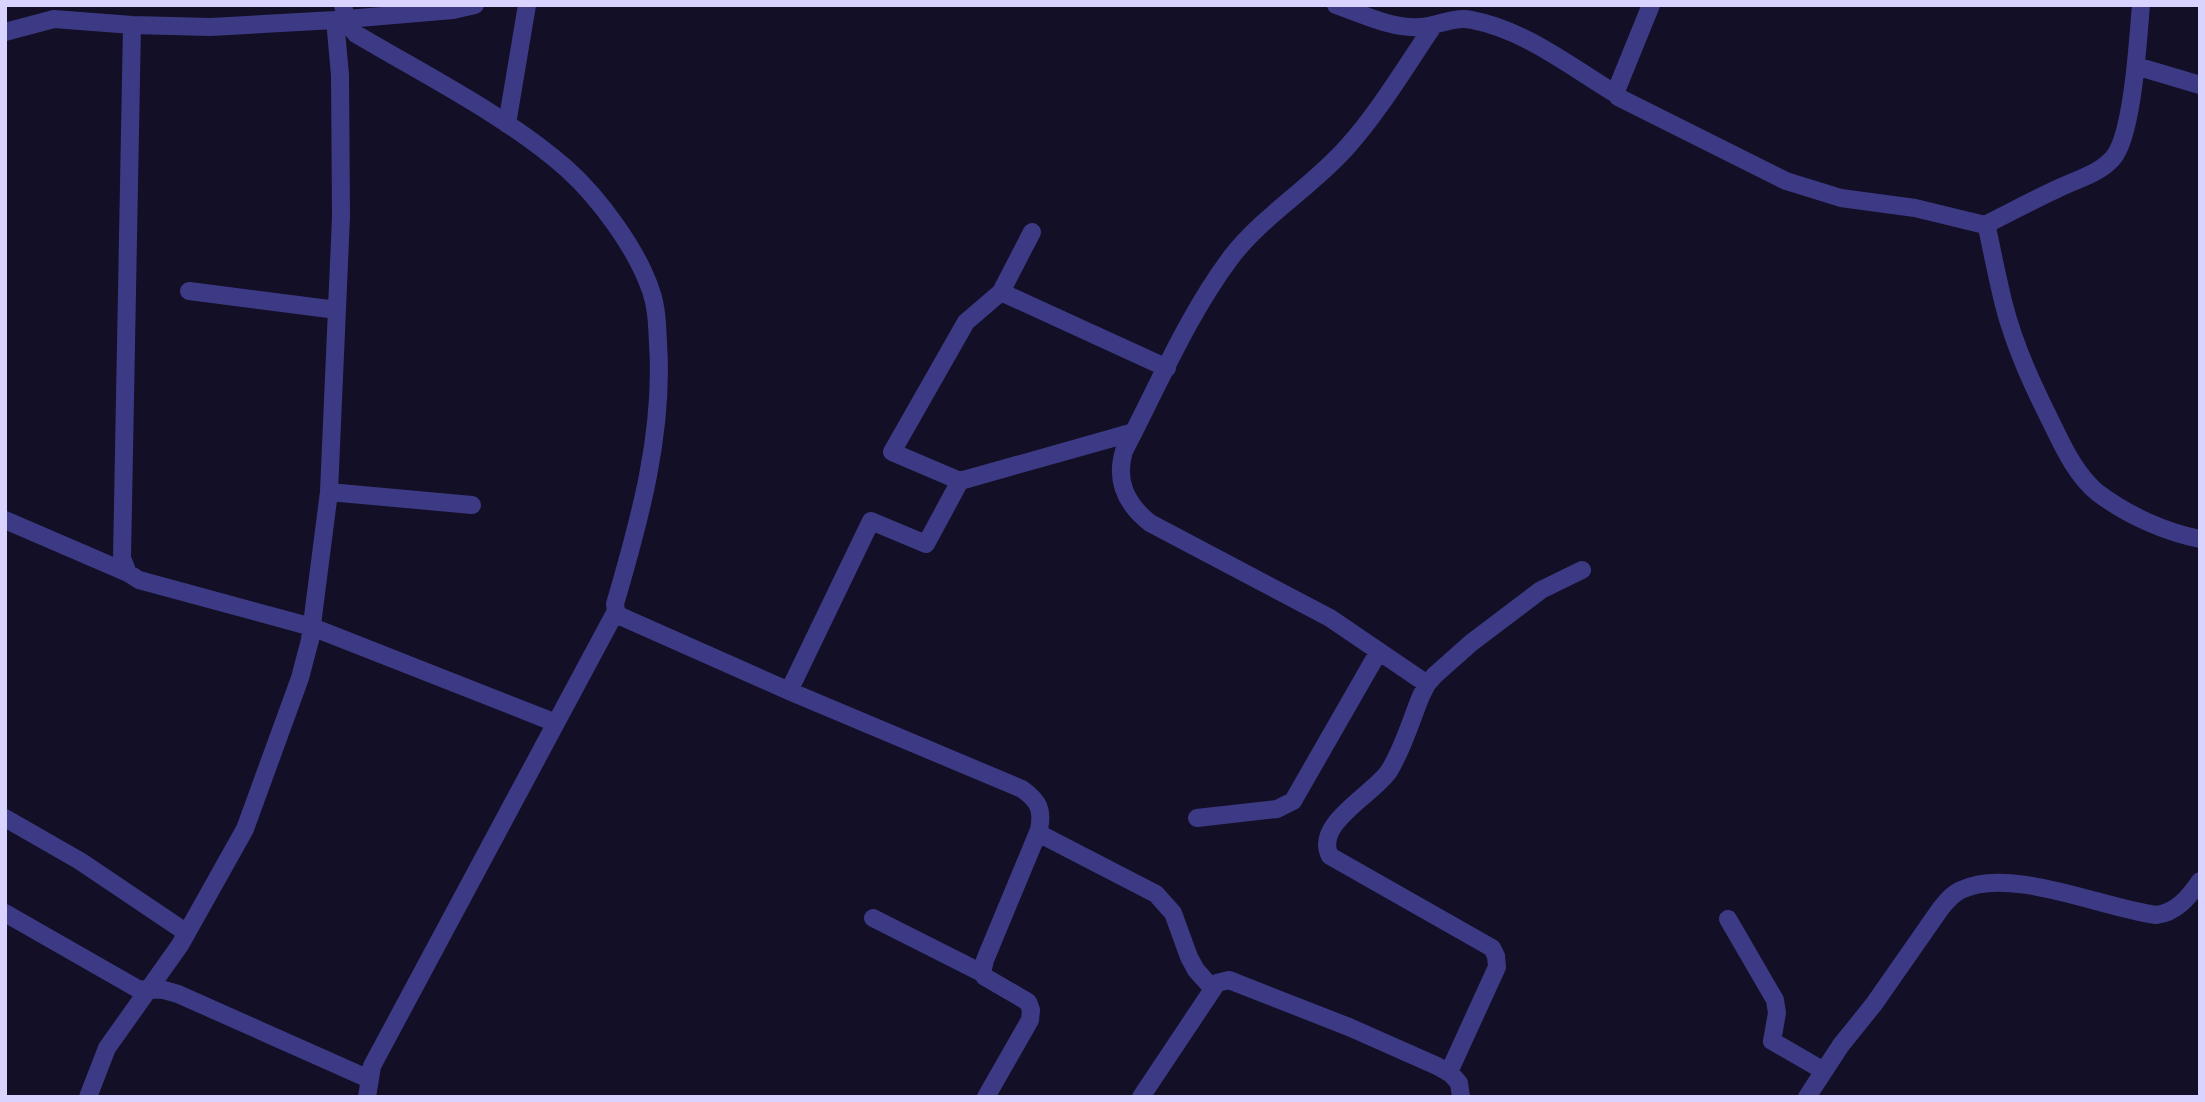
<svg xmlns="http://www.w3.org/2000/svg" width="2205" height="1102" font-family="Arial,sans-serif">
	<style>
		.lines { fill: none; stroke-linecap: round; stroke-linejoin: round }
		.minor { stroke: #3d3a85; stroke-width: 18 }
	</style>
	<rect width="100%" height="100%" fill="#130f26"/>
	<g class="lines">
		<path class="minor" d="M343 5 347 23 356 34C425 75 507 116 567 169 599 198 637 249 651 291 657 308 657 325 658 343 664 432 640 519 615 604L616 611 620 616 789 691 1022 789C1039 801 1043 810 1039 830L985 960 982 973 985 977 1028 1002 1031 1010 1030 1020 986 1097
			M1336 5C1362 14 1392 29 1420 27 1439 26 1453 16 1472 20 1525 30 1571 67 1616 94
			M1651 5 1616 91 1618 97 1786 181 1841 198 1915 208 1985 225 1988 232C1993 256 1998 281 2004 305 2015 348 2034 388 2054 428 2065 451 2078 477 2098 493 2127 515 2165 532 2200 539
			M132 25 122 558 128 573 139 580 312 627 556 723
			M5 32 54 19 132 25 211 27 335 20 453 10 475 5
			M2136 66 2200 85
			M507 124 527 5
			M1985 225C2009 213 2033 200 2057 189 2077 179 2098 175 2113 158 2133 135 2138 38 2141 5
			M189 291 337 310
			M1001 292 1167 368
			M960 481 892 452 966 322 1001 292 1032 232
			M329 492 472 505
			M5 520 128 573
			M1427 684 1330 618 1150 523C1126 504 1115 481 1124 451 1158 386 1188 314 1232 256 1265 214 1313 186 1348 146 1380 110 1406 66 1434 25
			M789 691 871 521 926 544 960 481 1134 432
			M5 818 80 861 187 933
			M1197 818 1277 809 1293 801 1379 651
			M1038 833 1156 894 1173 913 1189 957 1196 970 1213 989
			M5 913 138 989 164 990 178 994 369 1079
			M873 918 982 973
			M1728 919 1775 1000 1777 1013 1772 1041 1824 1071
			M1449 1072 1497 967 1496 956 1492 948 1330 856C1313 824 1374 794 1389 771 1403 749 1411 720 1421 696L1427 684 1435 675 1471 643 1541 590 1582 570
			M88 1097 107 1048 180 945 245 829 300 678 310 640 329 492 341 217 340 75 335 20
			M367 1097 372 1066 616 611
			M1141 1097 1217 983 1229 980 1349 1027 1437 1066 1451 1074 1459 1083 1461 1097
			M1807 1097 1841 1045 1874 1004 1941 908C1947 901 1952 894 1961 890 2011 866 2102 908 2156 915 2176 913 2189 897 2200 881"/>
	</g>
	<rect width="2205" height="1102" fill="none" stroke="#d9d4ff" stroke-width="14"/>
</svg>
